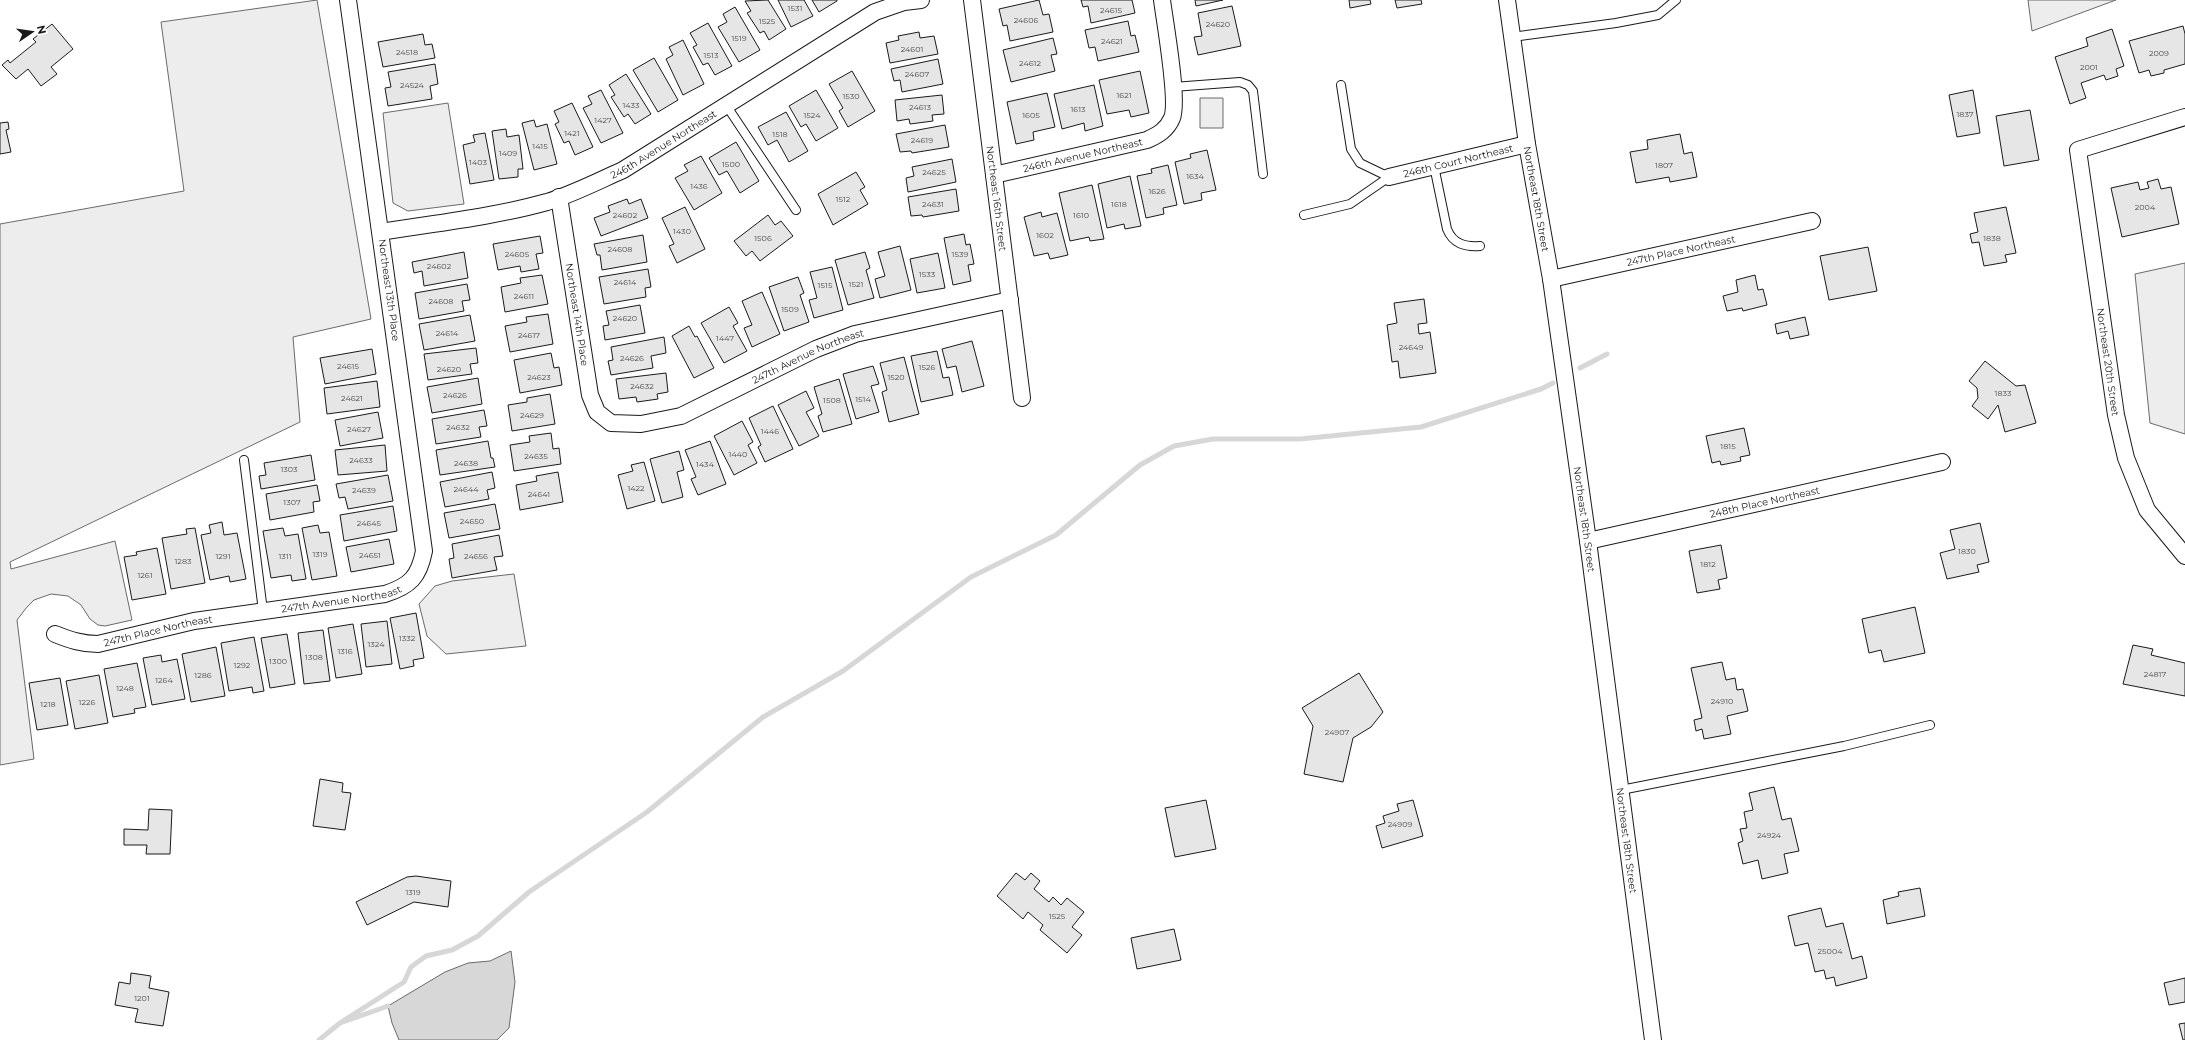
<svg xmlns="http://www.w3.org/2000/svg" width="2185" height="1040" font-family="Montserrat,sans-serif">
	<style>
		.built { fill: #ededed; stroke: #6a6a6a }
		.water { fill: #d7d7d7; stroke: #6a6a6a }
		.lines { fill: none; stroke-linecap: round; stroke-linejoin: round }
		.stream { stroke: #d7d7d7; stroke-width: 5 }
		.building { fill: #e6e6e6; stroke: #1a1a1a }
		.service-casing { stroke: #1a1a1a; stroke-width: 10 }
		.minor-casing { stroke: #1a1a1a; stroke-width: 18 }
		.service { stroke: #fff; stroke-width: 8 }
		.minor { stroke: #fff; stroke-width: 16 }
		.labels { text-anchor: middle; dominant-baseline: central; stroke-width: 3; stroke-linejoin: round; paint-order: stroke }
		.number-label { font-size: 8px; fill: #4d4d4d }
		.street-label { font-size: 10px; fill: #1a1a1a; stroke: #fff }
	</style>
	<rect width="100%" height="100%" fill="#fff"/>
	<path class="built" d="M317 0 371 319 293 337 300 422 10 562 11 569 115 541 132 620 105 626 98 625 90 619 81 605 68 596 51 594 34 600 27 607 17 620 34 759 0 765V224L184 191 161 22Z
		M2028 0H2116L2032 31Z
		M1200 98H1223V128H1200Z
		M448 103 464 204 408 211 393 203 383 113Z
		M2185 263V434L2150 423 2135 274Z
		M514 574 526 646 446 654 427 636 419 604 435 586 452 581Z"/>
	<path class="water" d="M511 951 515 982 509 1028 497 1040H399L392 1023 388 1006 445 972 468 963 490 961Z"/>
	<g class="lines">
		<path class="stream" d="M1580 368 1607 354
			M340 1023 404 982 411 967 426 956 452 950 478 936 529 892 647 812 763 717 843 671 971 577 1056 535 1140 465 1174 446 1213 439H1300L1421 427 1541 389 1553 383
			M319 1040 340 1023 388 1006"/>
	</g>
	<path class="building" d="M768 0 786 29 769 40 764 31 760 33 747 13 751 11 745 1Z
		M778 0H804L813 16 791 27Z
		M812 0H837V1L819 12Z
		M1039 0 1043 15 1049 14 1053 32 1010 41 1007 25 1003 26 999 9Z
		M1081 0H1132L1135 13 1091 23 1088 6 1083 7Z
		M1195 0H1223L1196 6Z
		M1349 0H1370L1371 4 1350 8Z
		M1395 0H1421L1422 4 1397 8Z
		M1232 6 1241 46 1198 55 1194 37 1202 36 1198 13Z
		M735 7 760 50 739 62 718 27 727 22 723 14Z
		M1128 21 1131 36 1135 35 1139 52 1098 61 1095 47 1089 48 1085 30Z
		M708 23 732 66 715 75 708 63 703 65 693 47 697 45 690 33Z
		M52 24 73 49 51 67 57 74 41 86 28 69 16 79 2 65 8 60 10 63 36 42 33 39Z
		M2183 26 2185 34V64L2164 70V73L2151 76 2149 70 2139 73 2129 41Z
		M2112 29 2124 66 2116 69 2118 76 2106 80 2104 75 2081 83 2086 98 2070 104 2055 57 2088 46 2086 38Z
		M919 32 920 38 934 36 938 54 890 63 886 43 899 40 898 36Z
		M423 34 425 45 432 44 435 58 383 67 378 42Z
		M1053 38 1057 54 1051 55 1055 71 1011 82 1003 50Z
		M683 40 704 84 683 95 666 59 673 55 669 47Z
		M654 58 678 100 658 112 633 70Z
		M938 59 943 84 902 92 900 80 894 81 891 69Z
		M435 64 438 84 430 86 432 99 388 106 385 88 391 87 388 72Z
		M852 71 875 111 848 127 839 111 843 108 829 84Z
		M1140 71 1149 113 1131 117 1129 110 1107 114 1099 80Z
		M626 74 651 114 635 124 628 114 624 117 611 97 615 95 609 85Z
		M1094 85 1103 126 1085 131 1084 123 1062 129 1054 94Z
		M601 90 623 133 601 143 583 108 592 104 588 96Z
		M816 90 838 128 816 141 806 124 801 127 789 106Z
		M1973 90 1980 133 1957 137 1949 95Z
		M1047 93 1055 127 1033 132 1034 140 1016 144 1007 102Z
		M942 95 944 114 932 115 933 121 910 124 909 119 897 121 895 100Z
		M572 103 593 147 575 155 569 141 564 143 555 124 559 122 554 111Z
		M2030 110 2039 160 2004 166 1996 116Z
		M786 112 808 151 789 162 777 140 768 145 758 127Z
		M534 120 536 127 547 124 557 164 534 170 522 123Z
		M8 122 9 129 6 130 11 152 0 154V123Z
		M945 125 949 147 912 153 911 151 900 152 896 134Z
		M506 129 507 137 519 135 523 169H518V177L499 179 492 131Z
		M485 133 494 180 470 184 463 145 475 142 473 135Z
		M1680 134 1684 154 1692 152 1697 177 1670 182 1669 177 1636 183 1630 152 1648 149 1647 140Z
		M736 142 759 181 740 193 727 171 719 175 709 158Z
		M1207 150 1216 190 1201 193 1202 200 1184 204 1175 162 1191 158 1190 154Z
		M701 156 722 193 694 210 675 178 688 171 684 165Z
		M952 159 956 182 908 192 906 178 914 176 912 167Z
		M1168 165 1177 205 1163 208 1164 214 1146 218 1137 176 1152 173 1151 169Z
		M856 172 865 187 860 190 868 204 833 225 818 194Z
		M1130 176 1141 226 1125 229 1124 224 1107 228 1098 184Z
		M2158 179 2161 189 2171 187 2179 224 2122 237 2111 188 2138 182 2140 190 2149 188 2147 182Z
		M1092 185 1104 239 1090 241 1089 237 1070 241 1059 193Z
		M956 189 959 211 923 217 922 215 911 216 908 197Z
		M627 199 629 204 641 199 648 218 601 236 594 218 610 212 608 206Z
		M685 207 705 249 677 263 669 246 674 244 662 218Z
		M2006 207 2016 253 2005 255 2007 262 1984 266 1979 242 1972 243 1970 234 1978 232 1974 213Z
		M1041 212 1042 217 1057 213 1068 255 1050 259 1048 253 1034 256 1024 217Z
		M768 215 775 225 781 221 793 236 760 261 752 251 746 256 734 241Z
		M964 234 966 245 970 244 974 264 968 265 971 281 953 285 944 238Z
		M643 235 647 262 602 270 600 255H597L594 244Z
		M540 236 543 253 536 254 539 269 521 272 520 266 498 270 493 244Z
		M900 246 911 290 880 298 875 279 885 276 878 252Z
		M1868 247 1877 291 1829 300 1820 256Z
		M464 252 468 278 424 286 422 271 414 273 412 262Z
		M865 252 870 268 866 270 874 298 848 305 835 260Z
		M938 253 945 288 917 293 910 259Z
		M832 267 843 310 814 318 809 300 817 298 810 272Z
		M648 269 651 287 645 288 646 297 604 304 599 277Z
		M542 275 548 304 505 312 501 287 521 283 520 278Z
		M1755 275 1758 290 1763 289 1767 305 1743 311 1742 308 1727 311 1723 296 1738 292 1736 280Z
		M798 277 804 293 800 295 809 322 784 331 769 287Z
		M467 284 470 300 462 301 464 311 419 319 415 293Z
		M762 292 780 334 752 347 744 328 752 325 742 301Z
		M1424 299 1427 323 1418 324 1419 334 1430 332 1436 373 1400 378 1398 361 1392 362 1387 325 1397 323 1394 303Z
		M640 305 645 333 605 340 603 326 609 325 606 311Z
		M729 307 738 323 733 326 747 351 724 363 701 323Z
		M548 314 553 344 510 352 505 326 527 322 526 317Z
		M470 315 475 341 424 350 419 324Z
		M1805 317 1809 335 1790 339 1788 331 1777 334 1775 324Z
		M689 326 695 337 697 336 714 368 694 378 672 336Z
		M664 337 666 353 651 356 653 368 611 375 608 361 613 360 611 347Z
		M972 341 984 386 962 392 956 366 947 368 942 349Z
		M476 348 478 363 470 364 472 374 428 380 424 354Z
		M372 349 376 374 325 384 320 358Z
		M937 351 943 378 949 377 953 395 921 402 911 356Z
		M551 353 554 368 559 367 562 385 520 393 514 360Z
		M904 357 919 414 889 422 882 392 887 390 880 363Z
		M1985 361 2016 386 2025 385 2036 423 2005 432 1998 405 1988 419 1972 406 1978 398 1977 388 1969 381Z
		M873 366 879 384 871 386 879 412 856 419 843 374Z
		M666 373 668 392 657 394 658 399 637 402 636 397 619 399 616 379Z
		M478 378 482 404 432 413 427 387Z
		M839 379 852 424 823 432 818 416 822 414 814 387Z
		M377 381 380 407 327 414 324 388Z
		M806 391 814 408 806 412 819 436 799 446 778 405Z
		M550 394 555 424 512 431 508 405 527 402V398Z
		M773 406 793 449 765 462 758 447 761 445 749 418Z
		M484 410 487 426 479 427 481 437 436 444 432 419Z
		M378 412 383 438 340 446 335 420Z
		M742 421 753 442 748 445 757 463 734 475 714 436Z
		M1744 428 1750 455 1740 457 1741 461 1721 465 1720 461 1712 463 1706 436Z
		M551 433 553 449 559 448 561 464 514 471 510 445 530 442 529 436Z
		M488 441 491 458H493L495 467 440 475 436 450Z
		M710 441 726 484 698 495 691 479 696 477 685 450Z
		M385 445 387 471 338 475 335 450Z
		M679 451 684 470 677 472 683 497 662 503 650 459Z
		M311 455 315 480 261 489 259 476 266 475 264 463Z
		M644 462 655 501 627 509 618 475 633 471 631 465Z
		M492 472 495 488 487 490 489 499 445 507 440 482Z
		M558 472 563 502 520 510 516 485 537 481 536 476Z
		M388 475 393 501 348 509 345 497 339 498 336 484Z
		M317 485 320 501 313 502 314 512 270 520 266 494Z
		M495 504 500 529 449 538 444 513Z
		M393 506 397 531 344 541 340 515Z
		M222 522 224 535 237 533 246 579 230 582 229 576 210 580 201 535 211 533 209 525Z
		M1980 523 1989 562 1977 565 1979 572 1947 579 1940 553 1955 549 1950 530Z
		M318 525 320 533 329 532 337 576 312 580 302 528Z
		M195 528 205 583 171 589 162 538 187 534 186 529Z
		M283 528 285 536 298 534 306 579 292 581 291 575 271 578 263 531Z
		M499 535 503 556 494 557 497 570 452 578 449 559 454 558 452 544Z
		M389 539 394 564 351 572 346 547Z
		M1721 545 1727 578 1718 580 1720 589 1697 593 1689 551Z
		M157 548 166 594 132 600 124 557 137 555 136 552Z
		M1915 607 1925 653 1884 662 1881 650 1869 653 1862 619Z
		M416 613 424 658 413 660 414 666 400 669 390 618Z
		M387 621 392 664 366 667 361 624Z
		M353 624 362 674 336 678 328 628Z
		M323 630 330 681 304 684 298 633Z
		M287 634 295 684 270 688 261 638Z
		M254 637 264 691 253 693 252 687 229 691 221 643Z
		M2133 645 2153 649 2151 655 2185 663V696L2123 684Z
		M216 647 225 696 191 702 182 654Z
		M161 655 162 662 177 659 185 699 152 705 143 658Z
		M1722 662 1726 680 1735 678 1737 690 1743 689 1748 711 1727 716 1731 734 1704 739 1702 729 1696 731 1694 720 1702 718 1691 668Z
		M137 663 146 707 134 709 135 713 113 717 104 669Z
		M1359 673 1383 712 1371 727 1353 738 1343 782 1304 774 1313 726 1302 708Z
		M99 675 108 723 75 729 66 681Z
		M60 678 68 725 37 730 29 683Z
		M320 779 343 783 342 792 351 793 345 830 313 826Z
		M1774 787 1782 820 1791 818 1799 851 1784 854 1788 873 1762 879 1758 860 1743 864 1738 843 1743 841 1740 829 1747 828 1744 812 1753 810 1749 793Z
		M1206 800 1216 849 1175 857 1165 808Z
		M1413 800 1423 836 1382 848 1376 826 1385 823 1383 816 1399 811 1397 804Z
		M149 809 172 810 170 854H146L147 845H124V829L148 830Z
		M1016 873 1025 880 1031 873 1040 881 1034 889 1049 902 1053 897 1061 905 1067 898 1084 912 1072 927 1082 935 1067 953 1040 930 1043 925 1028 912 1023 919 997 896Z
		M416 876 451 881 448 907 414 902 367 925 356 902 407 877Z
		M1920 888 1925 916 1887 924 1883 900 1899 896 1898 892Z
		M1821 908 1826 927 1843 923 1852 959 1862 956 1867 978 1836 986 1834 977 1826 979 1824 970 1815 972 1808 943 1795 946 1788 916Z
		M1174 929 1181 960 1137 969 1131 938Z
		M131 973 151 976 149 988 169 992 163 1026 135 1022 138 1009 115 1005 119 982 130 984Z
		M2185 978V1002L2169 1005 2164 983Z
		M2185 1023V1040H2183L2179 1024Z"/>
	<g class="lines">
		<g class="service-casing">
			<path id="service" d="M1512 37 1616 23 1658 15 1676 0
				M1173 87 1240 82 1248 85 1253 91 1263 174
				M726 105 796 210
				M1434 166 1447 229C1453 244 1465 247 1480 246
				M1304 215 1350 204 1389 177 1360 163 1351 149 1341 85
				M244 460 263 611
				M1621 790 1844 746 1930 725"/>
		</g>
		<g class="minor-casing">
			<g id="minor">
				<path id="s1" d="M972 0 1022 398"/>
				<path id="s2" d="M1507 0 1527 144 1551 279 1588 541 1653 1040"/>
				<path id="s3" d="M2185 117 2078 150 2116 415 2126 458 2147 510 2185 556"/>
				<path id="s4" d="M994 175 1147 140C1158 135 1167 130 1172 118 1179 101 1165 23 1162 0"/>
				<path id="s5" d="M1389 177 1527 144"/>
				<path id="s6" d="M559 197 590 395 597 412 611 423 641 424 681 416 816 349 855 334 1010 300"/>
				<path id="s7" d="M381 232C436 223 493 217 547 202 573 194 598 181 623 170L875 12 904 2 921 0"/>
				<path id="s8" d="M1551 279 1812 221"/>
				<path id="s9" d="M1588 541 1942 462"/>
				<path id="s10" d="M55 634C70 640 82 644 98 644L194 621 385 594C410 586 419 577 424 551L348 0"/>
			</g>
		</g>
		<use href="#service" class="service"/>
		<use href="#minor" class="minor"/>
	</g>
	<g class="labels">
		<g class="number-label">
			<text x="795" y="8">1531</text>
			<text x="1111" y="10">24615</text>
			<text x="1026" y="20">24606</text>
			<text x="767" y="21">1525</text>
			<text x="1218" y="24">24620</text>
			<text x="739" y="38">1519</text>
			<text x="1112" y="41">24621</text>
			<text x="912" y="49">24601</text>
			<text x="407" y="52">24518</text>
			<text x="2159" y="53">2009</text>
			<text x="711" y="55">1513</text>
			<text x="1030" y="63">24612</text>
			<text x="2089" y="67">2001</text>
			<text x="917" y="74">24607</text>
			<text x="412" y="85">24524</text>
			<text x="1124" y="95">1621</text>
			<text x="851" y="96">1530</text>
			<text x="631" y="105">1433</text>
			<text x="920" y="107">24613</text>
			<text x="1078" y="109">1613</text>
			<text x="1965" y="114">1837</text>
			<text x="812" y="115">1524</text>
			<text x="1031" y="115">1605</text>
			<text x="603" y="120">1427</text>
			<text x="572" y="133">1421</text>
			<text x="780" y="134">1518</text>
			<text x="922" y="140">24619</text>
			<text x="540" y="146">1415</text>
			<text x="508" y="153">1409</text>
			<text x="478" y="162">1403</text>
			<text x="731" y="164">1500</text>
			<text x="1664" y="165">1807</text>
			<text x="934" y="172">24625</text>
			<text x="1195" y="176">1634</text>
			<text x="699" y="186">1436</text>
			<text x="1157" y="191">1626</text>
			<text x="843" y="199">1512</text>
			<text x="933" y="204">24631</text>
			<text x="1119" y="204">1618</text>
			<text x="2145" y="207">2004</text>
			<text x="625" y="215">24602</text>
			<text x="1081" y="215">1610</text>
			<text x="682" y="231">1430</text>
			<text x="1045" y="235">1602</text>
			<text x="763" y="238">1506</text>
			<text x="1992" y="238">1838</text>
			<text x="620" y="249">24608</text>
			<text x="517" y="254">24605</text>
			<text x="960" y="254">1539</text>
			<text x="439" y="266">24602</text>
			<text x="927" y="274">1533</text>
			<text x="625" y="282">24614</text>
			<text x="856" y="284">1521</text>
			<text x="825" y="285">1515</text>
			<text x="524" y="296">24611</text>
			<text x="441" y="301">24608</text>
			<text x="790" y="309">1509</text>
			<text x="625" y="318">24620</text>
			<text x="447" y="333">24614</text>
			<text x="529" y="335">24617</text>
			<text x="725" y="338">1447</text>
			<text x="1411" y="347">24649</text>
			<text x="632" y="358">24626</text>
			<text x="348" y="366">24615</text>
			<text x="927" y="367">1526</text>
			<text x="449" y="369">24620</text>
			<text x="539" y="377">24623</text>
			<text x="896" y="377">1520</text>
			<text x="642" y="386">24632</text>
			<text x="2003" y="393">1833</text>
			<text x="455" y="395">24626</text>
			<text x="352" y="398">24621</text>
			<text x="863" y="399">1514</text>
			<text x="832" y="400">1508</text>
			<text x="532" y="415">24629</text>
			<text x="458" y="427">24632</text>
			<text x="359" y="429">24627</text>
			<text x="770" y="431">1446</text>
			<text x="1728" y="446">1815</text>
			<text x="738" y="454">1440</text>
			<text x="536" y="456">24635</text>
			<text x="361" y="460">24633</text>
			<text x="466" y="463">24638</text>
			<text x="705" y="464">1434</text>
			<text x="289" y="469">1303</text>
			<text x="636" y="488">1422</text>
			<text x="466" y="489">24644</text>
			<text x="364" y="490">24639</text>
			<text x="539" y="494">24641</text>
			<text x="292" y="502">1307</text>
			<text x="472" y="521">24650</text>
			<text x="369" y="523">24645</text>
			<text x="1967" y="551">1830</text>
			<text x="320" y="554">1319</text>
			<text x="370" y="555">24651</text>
			<text x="223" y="556">1291</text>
			<text x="285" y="556">1311</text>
			<text x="476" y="556">24656</text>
			<text x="183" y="561">1283</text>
			<text x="1708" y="564">1812</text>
			<text x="145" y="575">1261</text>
			<text x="407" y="638">1332</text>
			<text x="376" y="644">1324</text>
			<text x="345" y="651">1316</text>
			<text x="314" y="657">1308</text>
			<text x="278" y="661">1300</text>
			<text x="242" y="665">1292</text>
			<text x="2155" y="674">24817</text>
			<text x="203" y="675">1286</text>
			<text x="164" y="680">1264</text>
			<text x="125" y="688">1248</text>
			<text x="1722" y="701">24910</text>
			<text x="87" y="702">1226</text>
			<text x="48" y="704">1218</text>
			<text x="1337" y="732">24907</text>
			<text x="1400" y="824">24909</text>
			<text x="1769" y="835">24924</text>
			<text x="413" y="892">1319</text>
			<text x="1057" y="916">1525</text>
			<text x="1830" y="951">25004</text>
			<text x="142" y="998">1201</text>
		</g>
		<g class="street-label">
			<text stroke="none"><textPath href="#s7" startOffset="299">246th Avenue Northeast</textPath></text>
			<text stroke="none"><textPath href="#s4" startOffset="91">246th Avenue Northeast</textPath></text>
			<text stroke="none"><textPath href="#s5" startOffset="71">246th Court Northeast</textPath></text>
			<text stroke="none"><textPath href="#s1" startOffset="200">Northeast 16th Street</textPath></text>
			<text stroke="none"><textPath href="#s2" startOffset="201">Northeast 18th Street</textPath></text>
			<text stroke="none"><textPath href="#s8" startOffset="133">247th Place Northeast</textPath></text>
			<text transform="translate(389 290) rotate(82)">Northeast 13th Place</text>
			<text stroke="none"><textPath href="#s6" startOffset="119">Northeast 14th Place</textPath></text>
			<text stroke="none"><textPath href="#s6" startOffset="448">247th Avenue Northeast</textPath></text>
			<text stroke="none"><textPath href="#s3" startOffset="326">Northeast 20th Street</textPath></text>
			<text stroke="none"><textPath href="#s9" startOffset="181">248th Place Northeast</textPath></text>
			<text stroke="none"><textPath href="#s2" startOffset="525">Northeast 18th Street</textPath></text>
			<text stroke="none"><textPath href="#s10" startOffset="292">247th Avenue Northeast</textPath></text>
			<text stroke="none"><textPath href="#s10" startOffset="106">247th Place Northeast</textPath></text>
			<text stroke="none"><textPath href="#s2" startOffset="849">Northeast 18th Street</textPath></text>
		</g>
	</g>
	<g transform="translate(32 32) rotate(77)" stroke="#ffffff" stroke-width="3" paint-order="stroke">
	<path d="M0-3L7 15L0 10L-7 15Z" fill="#1a1a1a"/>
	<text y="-6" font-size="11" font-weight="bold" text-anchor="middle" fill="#1a1a1a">N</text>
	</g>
</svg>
